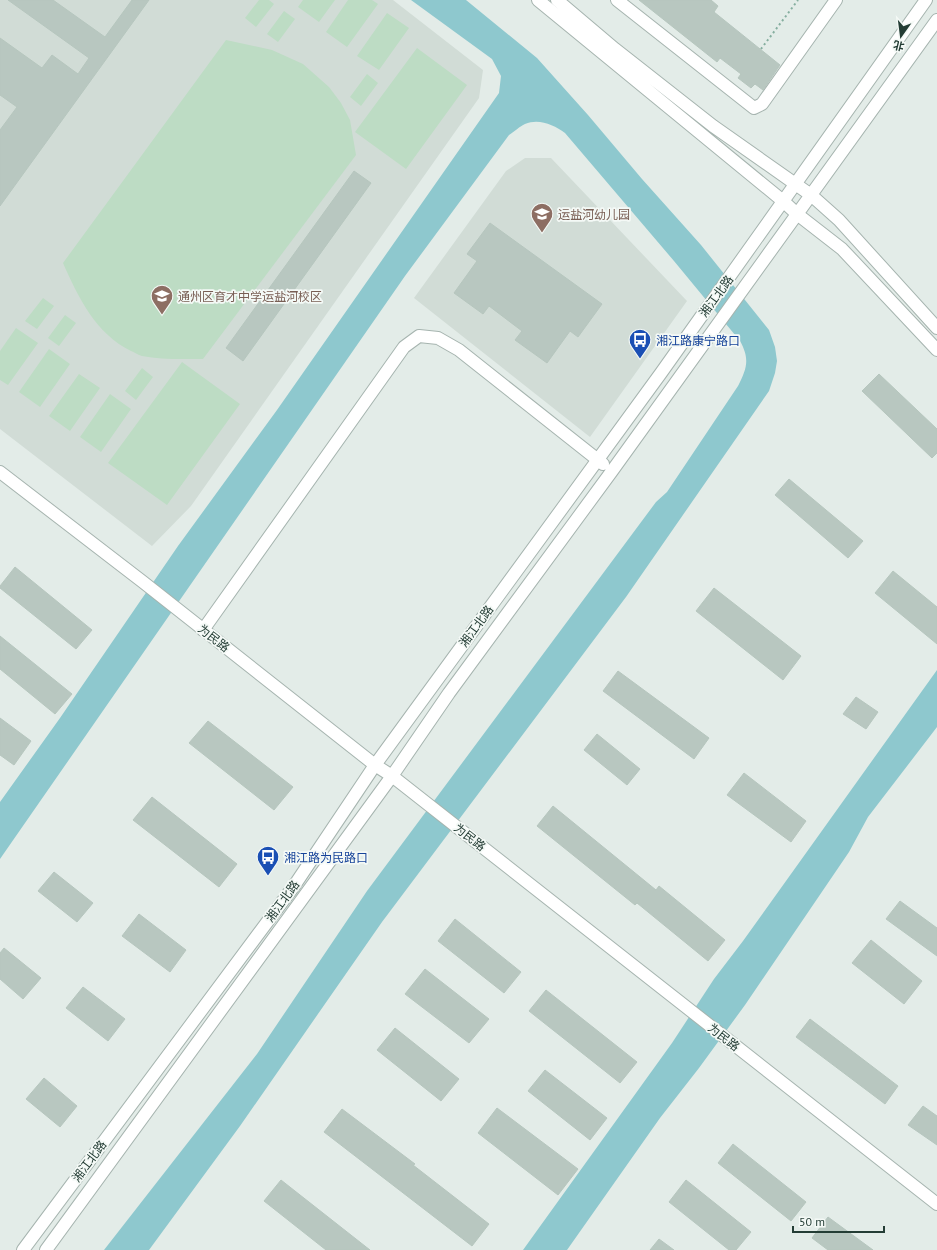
<svg xmlns="http://www.w3.org/2000/svg" width="937" height="1250" font-family="'PT Sans','Noto Sans SC',sans-serif">
	<style>
		.built { fill: #d1dcd6 }
		.green { fill: #bddcc4 }
		.water { fill: #8ec8ce }
		.building { fill: #b8c7c0; stroke: #b6c6be }
		.lines { fill: none; stroke-linecap: round; stroke-linejoin: round }
		.minor-casing { stroke: #a6b4af; stroke-width: 14 }
		.path { stroke: #85ae9f; stroke-width: 2; stroke-dasharray: 2 3; stroke-linecap: butt }
		.minor { stroke: #fff; stroke-width: 12 }
		.labels { text-anchor: middle; dominant-baseline: central; stroke-width: 3.5; stroke-linejoin: round; paint-order: stroke }
		.education-label { font-size: 12px; fill: #785e54; stroke: #f4f9f6; text-anchor: start }
		.street-label { font-size: 12px; fill: #243d35; stroke: #f4f9f6 }
		.transit-label { font-size: 12px; fill: #164399; stroke: #f4f9f6; text-anchor: start }
	</style>
	<rect width="100%" height="100%" fill="#e3ece8"/>
	<path class="built" d="M0 0H393L483 70 479 98 191 506 152 546 0 429Z
		M525 158H551L687 301 590 437 414 298 506 171Z"/>
	<path class="green" d="M259 0H269L274 4 256 27 245 18Z
		M303 0H335L319 22 298 7Z
		M348 0H372L378 4 347 47 326 32Z
		M284 11 295 19 278 42 267 34Z
		M387 13 409 28 379 70 357 56Z
		M226 40 272 50 303 64 329 87 341 103 350 120 356 155 203 359C183 359 161 360 142 356 138 355 134 352 131 351 96 334 78 297 63 263Z
		M417 48 467 85 406 169 355 132Z
		M367 74 378 83 361 106 350 97Z
		M43 298 54 306 37 329 25 321Z
		M65 315 76 323 59 346 48 338Z
		M16 328 38 343 8 385 0 380V351Z
		M49 349 70 364 40 407 19 392Z
		M182 362 240 404 167 505 108 463Z
		M142 368 153 377 136 400 125 391Z
		M79 374 100 388 70 431 49 416Z
		M110 394 131 409 101 452 80 437Z"/>
	<path class="water" d="M411 0H466L537 58 588 115 642 179 701 245 769 330 775 347 777 361 775 373 769 391 626 597 382 922 240 1126 149 1250H104L257 1054 367 891 656 502 667 492 738 386C747 368 750 359 740 341L674 261 565 133C554 125 539 118 525 124 520 126 514 132 509 135L405 276 0 859V802L60 718 178 546 277 410 499 93 501 76 492 59Z
		M937 670V727L868 817 849 852 745 1005 699 1068 660 1118 567 1250H523L672 1043 714 979 743 941Z"/>
	<path class="building" d="M8 0H53L105 37 132 0H149L0 206V130L17 107 0 95V38L42 68 52 55 78 74 89 58Z
		M639 0H711L718 6 714 12 780 65 763 90 755 84 751 88 738 78 741 74 720 58 717 62Z
		M354 171 371 183 243 361 226 348Z
		M490 223 602 304 578 337 570 331 547 363 515 340 522 331 489 306 483 314 454 293 477 261 467 254Z
		M879 374 937 429V453L932 458 862 391Z
		M789 479 863 541 848 558 775 495Z
		M15 567 92 630 76 649 0 588V586Z
		M893 571 937 607V644L875 593Z
		M714 588 801 656 783 680 696 611Z
		M0 636 72 694 55 714 0 669Z
		M618 671 709 738 694 759 603 691Z
		M856 697 878 712 866 729 843 714Z
		M0 718 31 741 14 765 0 755Z
		M208 721 293 787 274 810 189 743Z
		M597 734 640 769 627 785 584 750Z
		M744 773 806 821 791 842 727 795Z
		M152 797 237 864 219 887 133 820Z
		M553 806 656 890 659 886 725 940 708 961 637 903 635 905 537 826Z
		M54 872 93 903 77 922 38 891Z
		M900 901 937 928V956L886 919Z
		M139 914 186 950 170 972 122 936Z
		M455 919 521 972 504 993 438 941Z
		M871 940 922 981 904 1004 852 963Z
		M4 948 41 978 23 999 0 979V953Z
		M425 969 489 1019 469 1043 405 994Z
		M83 987 125 1019 108 1041 66 1008Z
		M546 990 637 1062 620 1083 529 1011Z
		M810 1019 898 1086 885 1104 796 1037Z
		M395 1028 459 1079 441 1101 377 1050Z
		M545 1070 607 1118 590 1140 528 1091Z
		M44 1078 77 1106 60 1127 26 1099Z
		M923 1106 937 1116V1145L908 1125Z
		M497 1108 578 1169 558 1195 478 1133Z
		M342 1109 415 1164 413 1165 489 1224 472 1246 324 1132Z
		M733 1144 806 1202 791 1221 718 1163Z
		M281 1180 370 1250H326L264 1201Z
		M686 1180 751 1232 736 1250H729L669 1202Z
		M828 1217 873 1250H828L812 1238Z
		M659 1239 674 1250H650Z"/>
	<g class="lines">
		<g class="minor-casing">
			<path id="minor" d="M538 0 783 201 797 214 842 249 937 350
				M557 0 615 49 713 126 811 195 839 220 937 328
				M617 0 754 108 762 104 836 0
				M0 472 143 582 375 765 392 776 462 831 937 1204
				M203 630 404 347 419 336 438 338 459 350 603 464
				M23 1250 294 886 375 765 661 373 926 0
				M46 1250 392 776 449 693 612 471 937 20"/>
		</g>
		<path class="path" d="M761 49 798 0"/>
		<use href="#minor" class="minor"/>
	</g>
	<defs>
		<g id="school-pin" transform="scale(1.15)"><path d="M0 17L-7.5 6A9.5 9.5 0 1 1 7.5 6Z" fill="#8d6e63" stroke="#f4f9f6"/><path d="M0-5L7-2L0 1L-7-2ZM-4 1L0 2.5L4 1V4Q0 6-4 4Z" fill="#fff"/></g>
		<g id="bus-pin" transform="scale(1.15)"><path d="M0 17L-7.5 6A9.5 9.5 0 1 1 7.5 6Z" fill="#1a4fb4" stroke="#f4f9f6"/><path d="M-5-6H5V4H4V6H2V4H-2V6H-4V4H-5ZM-3.5-4V0h7V-4ZM-3.5 1.2v1.5H-2V1.2ZM2 1.2v1.5H3.5V1.2Z" fill="#fff"/></g>
	</defs>
	<g fill-rule="evenodd">
		<use href="#school-pin" x="542" y="214"/>
		<use href="#school-pin" x="162" y="296"/>
		<use href="#bus-pin" x="640" y="340"/>
		<use href="#bus-pin" x="268" y="857"/>
	</g>
	<g class="labels">
		<g class="education-label">
			<text x="558" y="214">运盐河幼儿园</text>
			<text x="178" y="296">通州区育才中学运盐河校区</text>
		</g>
		<g class="street-label">
			<text transform="translate(716 296) rotate(-54)">湘江北路</text>
			<text transform="translate(476 626) rotate(-54)">湘江北路</text>
			<text transform="translate(214 638) rotate(38)">为民路</text>
			<text transform="translate(470 837) rotate(38)">为民路</text>
			<text transform="translate(282 901) rotate(-54)">湘江北路</text>
			<text transform="translate(724 1037) rotate(38)">为民路</text>
			<text transform="translate(89 1161) rotate(-53)">湘江北路</text>
		</g>
		<g class="transit-label">
			<text x="656" y="340">湘江路康宁路口</text>
			<text x="284" y="857">湘江路为民路口</text>
		</g>
	</g>
	<g transform="translate(901 36) rotate(194)" stroke="#f4f9f6" stroke-width="3" paint-order="stroke">
	<path d="M0-3L7 15L0 10L-7 15Z" fill="#243d35"/>
	<text y="-6" font-size="11" font-weight="bold" text-anchor="middle" fill="#243d35">北</text>
	</g>
	<path d="M793 1226v6h91v-6" fill="none" stroke="#243d35" stroke-width="2"/>
	<text x="799" y="1226" font-size="12" fill="#243d35" stroke="#f4f9f6" stroke-width="3" paint-order="stroke">50 m</text>
</svg>
